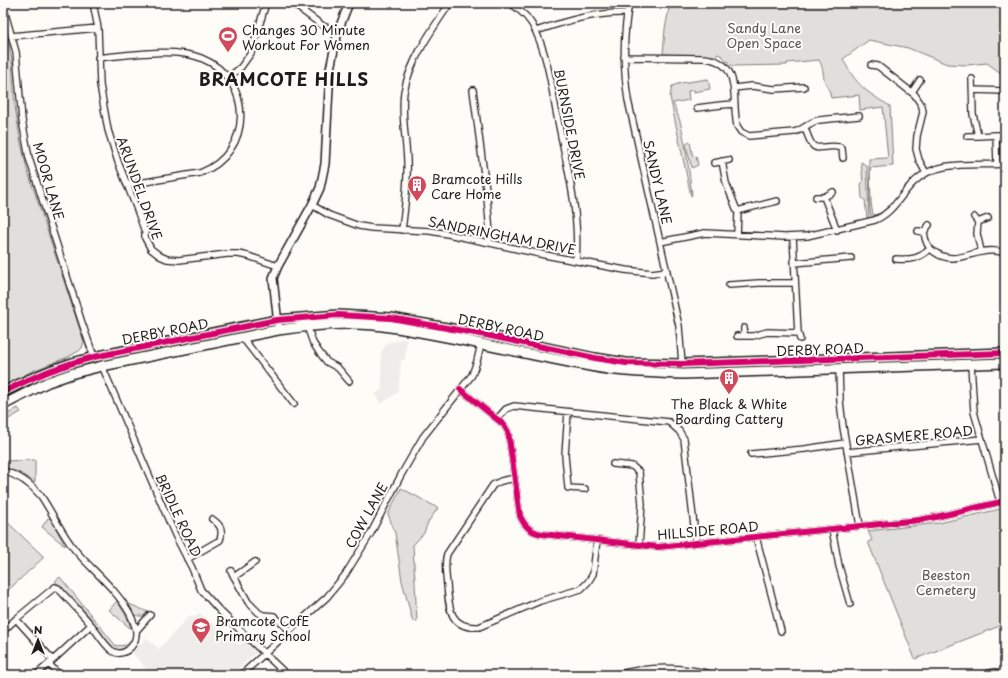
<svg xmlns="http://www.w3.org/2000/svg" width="1008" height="678" font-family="'Playpen Sans',sans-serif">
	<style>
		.built { fill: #eeede9 }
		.green { fill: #e0dfdb; stroke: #7e7e7c }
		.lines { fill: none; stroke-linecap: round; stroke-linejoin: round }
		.minor-casing { stroke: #1c1c1c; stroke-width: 8 }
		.tertiary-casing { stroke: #1c1c1c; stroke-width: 10 }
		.trunk-casing { stroke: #1c1c1c; stroke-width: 12 }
		.minor { stroke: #fdfcf7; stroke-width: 5.5 }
		.tertiary { stroke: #fdfcf7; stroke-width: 7 }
		.trunk { stroke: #fdfcf7; stroke-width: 9 }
		.cycleway-casing { stroke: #fdfcf7; stroke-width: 8 }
		.cycleway { stroke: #d6006c; stroke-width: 6 }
		.labels { text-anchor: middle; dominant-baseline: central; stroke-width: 4; stroke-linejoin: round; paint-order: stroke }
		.park-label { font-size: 13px; fill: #575655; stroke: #fdfcf7 }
		.poi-label { font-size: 13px; fill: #1c1c1c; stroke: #fdfcf7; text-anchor: start }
		.street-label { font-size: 13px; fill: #1c1c1c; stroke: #fdfcf7 }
		.district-label { font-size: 17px; font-weight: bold; letter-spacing: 1px; fill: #1c1c1c; stroke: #fdfcf7 }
	</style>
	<rect width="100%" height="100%" fill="#fdfcf7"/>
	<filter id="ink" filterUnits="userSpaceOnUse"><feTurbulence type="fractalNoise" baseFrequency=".025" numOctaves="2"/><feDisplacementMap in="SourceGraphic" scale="8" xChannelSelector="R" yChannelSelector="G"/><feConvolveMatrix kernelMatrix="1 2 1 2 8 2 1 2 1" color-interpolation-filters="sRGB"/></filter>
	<g filter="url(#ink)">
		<path class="built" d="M407 338 405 360H401L398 392 381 404 375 394 382 389 381 352 387 343Z
			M199 613 240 645 246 638 258 651 231 675H151L132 652 147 638 159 649 190 615 195 617Z"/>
		<path class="green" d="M670 3H1005V76L987 63 967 65 947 64 908 48 869 40 843 59C856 85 866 92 890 106L893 166 870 168 871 203 873 215 878 214 872 217 870 213 869 162V159L888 158 883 107 860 110 859 95 831 98C830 89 826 87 824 79 823 72 823 67 819 60L787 63V65L732 66 722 56 718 54 715 56 663 54 665 29Z
			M8 38 12 62 15 106 20 139 27 169 84 342 82 348 79 351 68 357 30 372 3 386V45Z
			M708 79 710 89 694 92V90L688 91 689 100 673 103C675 109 678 115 680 121 686 145 689 170 692 195L691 196 670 97 672 86 681 83Z
			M690 142 693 157 696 156 698 165 692 168 686 146 687 143Z
			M861 162 867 166 869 218H867L865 200 862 198 861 184 863 182Z
			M18 408 21 412 3 422V417Z
			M35 460V482H34L20 473 3 467V461Z
			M401 488 438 508 428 522 424 533 413 545 417 621 413 622 402 581 395 533 388 514Z
			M1005 508V624L915 659 868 542 872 540 868 531 939 523Z
			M3 518 44 557 3 595Z
			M48 518H50L65 545V546L42 527Z
			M60 577 116 646 127 645 132 639C129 648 123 653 113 648L55 581Z
			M117 601 127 617 131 629 109 610Z
			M127 603 148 612 149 613 146 616C133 617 133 614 126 604Z"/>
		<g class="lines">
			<g class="minor-casing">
				<path id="minor" d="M93 3 98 28 100 85 108 130 118 162 136 207 145 232V238L151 249 160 256 167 259 179 260 227 254H238L248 256 278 266
					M292 3 323 26 338 31
					M510 3C521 10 531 20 536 32 549 60 552 92 558 121 567 167 580 213 576 260
					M629 3C623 35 623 67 628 100L679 326 682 364
					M3 6 16 52 22 120 29 158 82 323 94 357
					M536 31C566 21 595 12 627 13
					M11 36 98 28
					M624 57 703 58C743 61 731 97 737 126L741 132 749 136 794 132C803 130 809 122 819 120L859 116
					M98 58C128 55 174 47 201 58 254 79 254 153 200 173L127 185
					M871 65 878 66 915 95 922 106 923 112 917 136 916 149 919 160 926 173
					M228 78 241 67 251 53 266 3
					M972 79 973 114 978 136 996 135 997 164
					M734 88 752 86 774 89 804 87
					M473 90 487 197 490 233 489 243
					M973 90 1005 91
					M912 92 920 80
					M697 108 721 105 735 104
					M805 128C815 158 815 144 840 147L842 149 843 158
					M996 135H1005
					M967 136H978
					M722 161 726 183 738 213 737 235
					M714 163 729 160
					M816 197H824L833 192
					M824 197 837 230
					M312 205 329 215 359 226 372 228 430 231 448 234 545 255 625 270 652 273 667 271
					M737 211 777 201
					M974 217 978 222 988 218
					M978 222 977 234 981 251
					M929 225 924 232C925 240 927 247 933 251 958 270 977 243 1005 253
					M402 230C405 207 408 183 407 160 406 138 401 114 404 92 410 60 432 30 450 3
					M918 231 924 232
					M660 242 705 233 785 237 807 236 875 220C894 212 900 195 914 182 937 159 975 166 1005 164
					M896 259C912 260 918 259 930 249
					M794 263 851 258
					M729 285 759 283H795
					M307 326 313 343 319 352 327 362 338 368 349 381
					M744 328V336
					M798 333 800 339
					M737 336H753L767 332 798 333 793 237
					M242 337 294 404
					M971 365 974 412 1000 502
					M102 366 175 535 192 568 201 590 220 611 287 675
					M839 369 840 401 843 427 860 526
					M460 389 504 425 508 432 509 438 520 516C525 527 531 532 542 534L658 547 919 520 936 517 1005 501
					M568 412 565 455 568 488 585 489
					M497 419 506 409 514 406 669 422 679 431 684 439 696 543
					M847 452 982 439
					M751 454 805 449 845 443
					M613 464 632 466 639 472 642 504 639 545
					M3 471C18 475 31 484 41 496 53 514 62 534 75 550 93 571 115 588 129 612 132 618 137 627 136 635 135 647 122 659 111 650 104 644 98 634 92 626 82 613 69 601 58 588L55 587 16 619 53 660 91 625
					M515 478 501 481 493 485 447 554C444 564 446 574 447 585 449 607 449 629 479 627L540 601 581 589 588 582 593 574 597 540
					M832 529 839 566 850 604
					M756 537 781 631
					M187 559 220 540C223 530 221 525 212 519
					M231 571 248 602 259 613 263 615 274 616 290 631
					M234 577 255 562
					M3 631 16 619
					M136 631 150 615
					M49 664 59 675
					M36 675 53 660
					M241 675 327 597 345 575 371 533 401 475 423 437 472 375 477 361 481 344
					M615 675C648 666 682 666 715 675
					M971 675 986 674 995 672"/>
			</g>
			<g class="tertiary-casing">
				<path id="tertiary" d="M278 324 273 278 278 266 312 205 320 188 325 164 330 69 338 31 349 3"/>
			</g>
			<g class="trunk-casing">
				<path id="trunk" d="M3 392C34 376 61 365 94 357L277 320 338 315 391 318 486 335 595 358 626 363 682 364 1005 353
					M3 405 48 382 74 373 102 366 278 330C312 325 356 321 390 327 457 337 523 354 590 366 620 372 652 373 683 374L1005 363"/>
			</g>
			<use href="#minor" class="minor"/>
			<use href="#tertiary" class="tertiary"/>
			<use href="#trunk" class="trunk"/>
			<g class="cycleway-casing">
				<path id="cycleway" d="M460 389 504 425 508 432 509 438 520 516C525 527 531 532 542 534L658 547 919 520 936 517 1005 501
					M3 392C34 376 61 365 94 357L277 320 338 315 391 318 486 335 595 358 626 363 682 364 1005 353"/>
			</g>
			<use href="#cycleway" class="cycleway"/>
		</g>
	</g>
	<defs>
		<g id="stadium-pin" transform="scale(1)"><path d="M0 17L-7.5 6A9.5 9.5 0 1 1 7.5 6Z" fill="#d1495b" stroke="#fdfcf7"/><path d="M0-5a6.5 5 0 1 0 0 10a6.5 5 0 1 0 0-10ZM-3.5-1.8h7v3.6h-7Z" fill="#fff"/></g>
		<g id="building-pin" transform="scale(1)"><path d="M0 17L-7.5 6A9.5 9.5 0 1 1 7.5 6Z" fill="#d1495b" stroke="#fdfcf7"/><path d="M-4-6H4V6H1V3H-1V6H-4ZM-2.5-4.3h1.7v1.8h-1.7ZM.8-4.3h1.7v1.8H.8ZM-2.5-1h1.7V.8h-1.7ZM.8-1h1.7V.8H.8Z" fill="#fff"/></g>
		<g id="school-pin" transform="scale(1)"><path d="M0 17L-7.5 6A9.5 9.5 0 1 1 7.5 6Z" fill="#d1495b" stroke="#fdfcf7"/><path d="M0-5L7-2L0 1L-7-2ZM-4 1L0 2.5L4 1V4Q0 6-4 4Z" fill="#fff"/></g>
	</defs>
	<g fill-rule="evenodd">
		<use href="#stadium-pin" x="228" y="36"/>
		<use href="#building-pin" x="417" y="185"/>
		<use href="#building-pin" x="729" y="378"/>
		<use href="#school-pin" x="201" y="627"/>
	</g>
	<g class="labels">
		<g class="park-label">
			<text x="764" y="27">Sandy Lane<tspan x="764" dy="15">Open Space</tspan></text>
			<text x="946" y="574">Beeston<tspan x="946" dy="15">Cemetery</tspan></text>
		</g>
		<g class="poi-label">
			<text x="242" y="29">Changes 30 Minute<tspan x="242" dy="15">Workout For Women</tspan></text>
			<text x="431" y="178">Bramcote Hills<tspan x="431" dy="15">Care Home</tspan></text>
			<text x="729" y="403" text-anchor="middle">The Black &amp; White<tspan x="729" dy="15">Boarding Cattery</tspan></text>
			<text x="215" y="620">Bramcote CofE<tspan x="215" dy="15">Primary School</tspan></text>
		</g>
		<g class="street-label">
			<text transform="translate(570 124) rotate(79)">BURNSIDE DRIVE</text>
			<text transform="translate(49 181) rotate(74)">MOOR LANE</text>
			<text transform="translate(658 182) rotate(77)">SANDY LANE</text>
			<text transform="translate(140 188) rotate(70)">ARUNDEL DRIVE</text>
			<text transform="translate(502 235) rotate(11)">SANDRINGHAM DRIVE</text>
			<text transform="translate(501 327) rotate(12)">DERBY ROAD</text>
			<text transform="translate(165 331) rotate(-11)">DERBY ROAD</text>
			<text transform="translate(820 349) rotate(-2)">DERBY ROAD</text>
			<text transform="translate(914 435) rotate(-5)">GRASMERE ROAD</text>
			<text transform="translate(179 515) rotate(65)">BRIDLE ROAD</text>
			<text transform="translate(366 515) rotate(-61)">COW LANE</text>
			<text transform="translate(708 530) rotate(-5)">HILLSIDE ROAD</text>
		</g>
		<g class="district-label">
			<text x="284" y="79">BRAMCOTE HILLS</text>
		</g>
	</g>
	<rect width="1008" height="678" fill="none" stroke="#fdfcf7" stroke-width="16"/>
	<rect x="8" y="8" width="992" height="662" fill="none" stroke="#1c1c1c" stroke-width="1.5" filter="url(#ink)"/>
	<g transform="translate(38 640)" stroke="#fdfcf7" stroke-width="3" paint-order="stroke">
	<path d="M0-3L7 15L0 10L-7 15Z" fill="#1c1c1c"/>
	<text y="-6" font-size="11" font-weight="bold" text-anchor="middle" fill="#1c1c1c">N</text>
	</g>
</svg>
